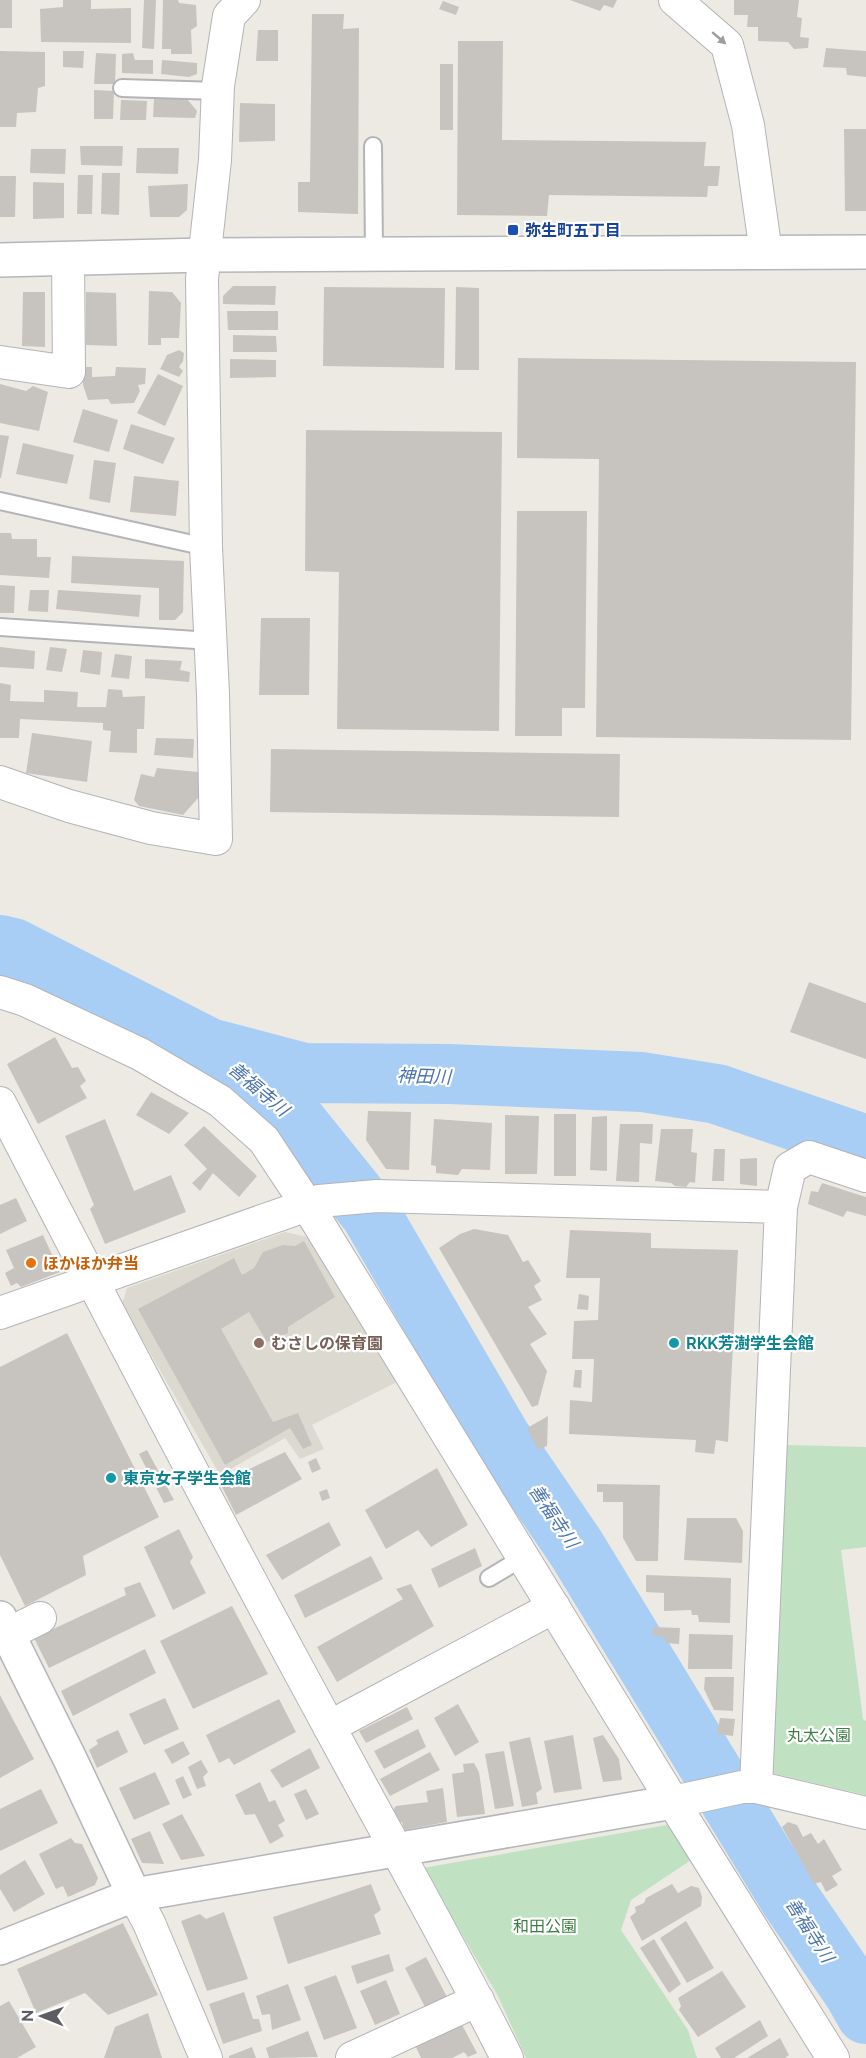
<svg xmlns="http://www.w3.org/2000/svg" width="866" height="2058" font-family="Raleway,'Noto Sans JP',sans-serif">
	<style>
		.education { fill: #dcd9d1 }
		.green { fill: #c1e1c3 }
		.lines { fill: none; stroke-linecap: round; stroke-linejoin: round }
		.river { stroke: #a8cef6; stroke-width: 60 }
		.building { fill: #c7c4c0 }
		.lane-casing { stroke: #b3b4b8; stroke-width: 20 }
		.street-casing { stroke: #b3b4b8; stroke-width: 34 }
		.secondary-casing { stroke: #b4b6bb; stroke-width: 36 }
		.lane { stroke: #fff; stroke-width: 16 }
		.street { stroke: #fff; stroke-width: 32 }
		.secondary { stroke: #fff; stroke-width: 33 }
		.oneway { fill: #9d9ea1 }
		.transit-dot { fill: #1a4fb4; stroke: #fff; stroke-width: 2 }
		.food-dot { fill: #e8710a; stroke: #fff; stroke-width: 2 }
		.education-dot { fill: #8d6e63; stroke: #fff; stroke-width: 2 }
		.culture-dot { fill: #0f9aa8; stroke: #fff; stroke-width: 2 }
		.labels { text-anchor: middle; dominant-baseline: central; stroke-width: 4.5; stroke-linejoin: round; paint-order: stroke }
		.transit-label { font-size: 16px; font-weight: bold; fill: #164399; stroke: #fff; text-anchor: start }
		.food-label { font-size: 16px; font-weight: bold; fill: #c56008; stroke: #fff; text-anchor: start }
		.education-label { font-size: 16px; font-weight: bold; fill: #785e54; stroke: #fff; text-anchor: start }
		.culture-label { font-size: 16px; font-weight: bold; fill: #0d838f; stroke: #fff; text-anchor: start }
		.park-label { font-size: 16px; fill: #3c7f44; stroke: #fff }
		.water-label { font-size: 18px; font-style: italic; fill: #4a74af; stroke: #fff }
	</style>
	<rect width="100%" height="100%" fill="#eceae2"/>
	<path class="education" d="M285 1232 312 1238 397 1382 312 1425 324 1449 300 1459 285 1438 220 1475 122 1304 127 1288Z"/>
	<path class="green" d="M786 1445 866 1447V1547L841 1550 863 1719 866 1721V1795L771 1773Z
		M667 1825 694 1858 631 1900 621 1930 688 2030 697 2058H526L498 1996 423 1868Z"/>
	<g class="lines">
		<path class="river" d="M0 945 13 948 209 1048 304 1073 449 1074 642 1082 717 1094 866 1145
			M209 1048 283 1105 370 1213 501 1438 576 1548 788 1896 853 1991 866 2014"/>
	</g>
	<path class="building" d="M0 0H12V28H0Z
		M63 0H91V9L131 8V43L41 42 40 9 63 7Z
		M144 0H156L154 49 142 48Z
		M163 0H178L179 3 196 5 197 26 191 30 192 54H171V49H162Z
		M570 0H617L613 8 604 5 600 11Z
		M734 0H799L797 17 802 18 800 37 809 38 808 48 794 49 788 42 758 41V27H747L748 15H734Z
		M443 1 459 7 456 15 439 9Z
		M312 14H344L343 29 359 28 358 214 298 212V182H310Z
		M258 30H278V61H256Z
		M458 41H503L502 140 706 142 704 166H720L718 186H708L707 197 549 195 547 216 457 215Z
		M826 48 866 51V77L847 75 846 68 823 67Z
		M0 51 45 52V86L38 88 36 112 17 113 16 127H0Z
		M63 51H84L83 68 63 67Z
		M96 53 116 54 115 84H94Z
		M133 53 135 60H153V74L122 73V54Z
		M162 60 197 63V74L189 77 161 74Z
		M440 64H453V130H440Z
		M94 90 114 91 113 119H94Z
		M154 99H187L197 111 195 118 153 117Z
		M121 100 147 101 146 120H120Z
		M240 103 275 104V141L239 142Z
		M844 129H866V211H845Z
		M80 146H123L122 166 81 165Z
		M137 148H179L178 174 136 173Z
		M31 149H66L65 174 30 173Z
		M102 173H120L119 215 101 214Z
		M78 175H93L92 214H77Z
		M0 176H16L15 217H0Z
		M33 182 64 183V218L33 219Z
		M188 184 187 210 179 217H150L148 186Z
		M233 286H276L275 305 223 304V296Z
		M324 287 445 288 444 368 323 366Z
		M456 287 479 288V370H455Z
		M149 291 172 292 181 303 179 338H161V345H148Z
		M23 292H45V347L22 346Z
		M86 292 116 293 117 346 86 345Z
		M227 311H278V330H228Z
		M233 335 276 336 277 352H233Z
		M179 350 184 353 183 361 179 367 183 371 179 377 160 369 167 355Z
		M518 358 856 362 851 740 596 737 599 459 517 458Z
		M230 359 276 360V377L230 378Z
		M83 367H92V377L115 376 116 367 146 368 145 384 138 385 140 391 134 403 111 404 108 399 88 400 83 385Z
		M158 374 183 386 165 426 137 413Z
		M0 384 26 391 33 386 48 392 39 431 0 423Z
		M83 409 118 420 109 452 73 442Z
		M131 424 175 438 163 464 123 449Z
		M306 430 502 432 499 731 337 729 339 572 305 571Z
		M0 435 9 436 1 478H0Z
		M23 443 74 455 67 484 16 474Z
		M94 460 116 463 110 503 89 499Z
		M134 476 179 481 176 516 130 512Z
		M517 511H587L585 708H562V736H515Z
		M0 533H11L12 539H37V557H51L49 578 0 575Z
		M72 556 184 561 183 612 175 620H159V588L71 583Z
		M0 585 15 586 14 613H0Z
		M30 590H49L48 612 28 611Z
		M58 590 141 595 139 617 56 609Z
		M261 618H310L309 695H259Z
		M0 647 35 651 34 669 0 667Z
		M50 647 67 649 62 672 46 670Z
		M83 650 102 652 100 675 80 672Z
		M115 654 132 656 129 679 111 677Z
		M145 659 182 661 180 670 190 672 189 682 145 678Z
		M0 683 11 685 10 701 44 702V690L78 692 77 707H106L108 689 122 690 123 697 145 696 144 729H137V753L109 752 111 731 103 730V723L20 719 19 738H0Z
		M32 733 92 741 87 782 26 773Z
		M156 738 194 739 193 758 154 755Z
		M271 749 620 754 619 817 270 812Z
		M157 768 198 772 199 797 183 815 139 806 134 800 141 774 154 777Z
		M809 982 866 1003V1059L790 1032Z
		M55 1037 72 1068 78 1067 86 1081 80 1086 87 1098 38 1124 7 1064Z
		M151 1092 189 1113 169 1134 136 1115Z
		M368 1111 411 1112 409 1170 386 1169 366 1140Z
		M554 1114H576V1176H554Z
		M505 1115 539 1116 537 1174H505Z
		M607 1116V1171L590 1170 592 1117Z
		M105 1119 134 1191 171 1175 186 1212 105 1244 90 1209 94 1205 65 1136Z
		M434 1119 492 1123 490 1170 462 1169 458 1175 436 1173V1166L431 1165Z
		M620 1124H653L652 1144 640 1143 639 1182 616 1181Z
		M204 1126 257 1176 239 1197 213 1173 200 1191 192 1183 207 1169 184 1145Z
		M661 1129H693L691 1152 697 1153 695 1183 690 1182 686 1187 675 1186 671 1183 655 1181Z
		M714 1149H725L724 1181H712Z
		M757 1158V1186L740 1184V1159Z
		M822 1183 866 1197V1216L847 1211 843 1217 808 1204 811 1191 818 1192Z
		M16 1198 27 1221 0 1234V1205Z
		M474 1229 508 1235 523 1262 528 1260 541 1281 534 1286 542 1300 528 1307 547 1334 530 1344 547 1371 538 1405 532 1407 439 1248 460 1234Z
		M570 1230 651 1233V1248L738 1250 728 1442 716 1440 714 1454 695 1452 696 1440 569 1434 570 1400 592 1402 594 1359H572L574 1321 598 1320 600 1278H566Z
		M43 1235 60 1272 21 1287 17 1283 11 1286 5 1273 14 1268 6 1250Z
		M304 1241 335 1297 288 1327V1333L267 1342 249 1312 221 1329 273 1422 298 1413 312 1445 303 1449 290 1428 225 1465 138 1309 234 1258 242 1275 254 1268 263 1252 283 1245 295 1246Z
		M579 1294 589 1296 588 1310 577 1309Z
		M67 1333 159 1517 83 1556 86 1575 25 1606 0 1555V1367Z
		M575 1370H582L581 1388 573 1387Z
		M548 1416 547 1446 538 1450 527 1428Z
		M147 1450 174 1500 164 1503 139 1454Z
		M285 1452 302 1479 236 1515 220 1483Z
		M316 1458 321 1469 312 1473 308 1462Z
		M437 1468 468 1525 431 1547 418 1530 386 1549 365 1510Z
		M597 1484 660 1485 658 1561H636L623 1538V1502H603V1492H597Z
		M327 1489 330 1498 322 1501 319 1492Z
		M687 1518H736L743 1531 742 1563 684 1560Z
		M329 1522 341 1545 282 1580 266 1555Z
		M179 1529 193 1557 190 1562 206 1593 173 1610 144 1547Z
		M475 1548 482 1566 439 1588 431 1569Z
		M371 1556 383 1579 305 1618 294 1595Z
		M646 1575 731 1578 730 1623 699 1622 698 1615H692L691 1610 664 1611V1593L646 1592Z
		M140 1582 156 1616 49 1668 34 1638 126 1595 124 1588Z
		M411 1584 434 1626 337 1682 317 1647 403 1599 396 1589Z
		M232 1606 268 1674 193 1709 160 1641Z
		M653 1627 680 1628 679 1644 665 1643V1637L653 1636Z
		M689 1634 733 1635 732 1669H688Z
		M145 1649 156 1673 73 1716 61 1691Z
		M705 1677H734L733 1711 714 1710 704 1689Z
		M0 1695 34 1759 0 1778Z
		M165 1698 179 1729 144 1745 129 1714Z
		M279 1699 296 1732 234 1765 229 1758 219 1763 206 1735Z
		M458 1704 479 1742 455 1756 434 1718Z
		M407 1707 413 1719 366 1743 359 1731Z
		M720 1718 735 1719 733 1736 717 1734Z
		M418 1729 426 1747 384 1769 374 1751Z
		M118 1730 128 1752 97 1768 89 1750 98 1744 96 1740Z
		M573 1735 582 1789 554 1793 544 1741Z
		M603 1735 619 1759 622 1780 603 1782 593 1738Z
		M530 1737 542 1789 536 1793 538 1804 522 1807 509 1742Z
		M183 1741 190 1754 172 1764 164 1750Z
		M310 1748 320 1768 282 1788 270 1770Z
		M504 1751 514 1806 495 1809 485 1754Z
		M430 1752 440 1770 390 1796 380 1779Z
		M201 1760 208 1772 203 1777 206 1786 197 1789 188 1767Z
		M474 1763 479 1772 485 1814 457 1817 452 1774 464 1772 463 1764Z
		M155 1772 170 1804 134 1820 119 1788Z
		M183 1776 192 1795 183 1799 175 1780Z
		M260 1782 269 1802 275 1800 285 1821 278 1825 284 1836 270 1844 255 1814 245 1815 235 1795Z
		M443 1788 447 1822 404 1830 402 1822 395 1824 388 1816 396 1806 428 1802 426 1791Z
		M41 1789 58 1823 0 1851V1809Z
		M306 1789 319 1814 306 1820 294 1794Z
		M182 1814 205 1856 181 1860 162 1824Z
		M788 1822 797 1825 803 1837 811 1833 818 1844 824 1839 842 1870 832 1876 838 1885 826 1892 821 1882 814 1884 782 1827Z
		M150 1831 164 1864 142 1863 131 1839Z
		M71 1838 75 1843 82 1844 98 1878 95 1885 68 1897 63 1886 56 1889 39 1854Z
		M25 1860 45 1894 14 1912 0 1889V1875Z
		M371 1884 381 1910 374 1915 381 1934 288 1964 273 1917Z
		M672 1884 678 1893 691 1886 699 1888 702 1897 701 1906 642 1941 630 1917 636 1912 635 1907 644 1903 646 1898Z
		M224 1912 248 1979 207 1991 181 1921 200 1914 206 1919Z
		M686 1921 714 1968 687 1983 660 1938Z
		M123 1923 158 1995 108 2015 85 1993 36 2013 17 1969Z
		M654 1939 681 1984 669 1993 640 1948Z
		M389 1954 394 1971 357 1984 351 1966Z
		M426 1957 447 1997 425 2007 405 1968Z
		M722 1971 746 2007 698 2037 679 2010 681 2006 678 1998Z
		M336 1975 357 2028 324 2040 304 1987Z
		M386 1980 400 2014 375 2025 360 1991Z
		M288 1984 301 2020 272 2030 270 2014 262 2015 256 1996Z
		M244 1992 253 2019H259L262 2031 223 2044 209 2004Z
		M9 2001 36 2047 17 2058H0V2006Z
		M148 2013 162 2058H104L115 2027Z
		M760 2020 768 2036 734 2058H721L715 2048Z
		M461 2023 477 2053 468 2057 464 2052 452 2058H421L415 2045Z
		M308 2031 318 2057 269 2058 266 2048Z
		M780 2038 789 2055 785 2058H747Z
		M252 2047 256 2058H229V2056Z"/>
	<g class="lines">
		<g class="lane-casing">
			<path id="lane" d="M122 88 218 91
				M373 146 374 253
				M0 501 206 547
				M0 627 211 641
				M489 1578 524 1557"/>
		</g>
		<g class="street-casing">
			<path id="street" d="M675 0 727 45 748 125 766 253
				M0 362 69 372 68 259
				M0 782 69 806 151 828 216 839 213 694 206 547 202 279 215 160 218 86 229 16 244 0
				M0 992 25 1000 140 1054 220 1101 264 1140 307 1205 673 1802 833 2058
				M0 1103C108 1312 217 1521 330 1728 389 1838 451 1946 507 2058
				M0 1313 319 1201 377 1196 781 1207
				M8 1634 40 1618
				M329 1727 554 1607
				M756 1787 781 1207 790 1168 809 1157 866 1176
				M673 1802 742 1787H756L866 1813
				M134 1895 149 1923 206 2058
				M352 2058 478 2000"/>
		</g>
		<g class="secondary-casing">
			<path id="secondary" d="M0 260 204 255 866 252
				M0 1618 71 1761 134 1895
				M0 1948 134 1895 673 1802"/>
		</g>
		<use href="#lane" class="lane"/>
		<use href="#street" class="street"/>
		<use href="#secondary" class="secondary"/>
	</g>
	<defs><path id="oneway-solid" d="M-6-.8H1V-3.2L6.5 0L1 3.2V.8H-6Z" transform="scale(1.5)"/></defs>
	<use class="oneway" href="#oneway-solid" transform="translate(719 38) rotate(41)"/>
	<rect class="transit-dot" x="507" y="224" width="12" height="12" rx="3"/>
	<circle class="food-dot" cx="31" cy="1263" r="6"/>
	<circle class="education-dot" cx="259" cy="1343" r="6"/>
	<g class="culture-dot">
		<circle cx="674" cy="1343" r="6"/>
		<circle cx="111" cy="1478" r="6"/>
	</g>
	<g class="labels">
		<g class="transit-label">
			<text x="525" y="230">弥生町五丁目</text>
		</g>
		<g class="food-label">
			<text x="43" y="1263">ほかほか弁当</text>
		</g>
		<g class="education-label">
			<text x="271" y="1343">むさしの保育園</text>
		</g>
		<g class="culture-label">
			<text x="686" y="1343">RKK芳澍学生会館</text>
			<text x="123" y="1478">東京女子学生会館</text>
		</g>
		<g class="park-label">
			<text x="819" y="1735">丸太公園</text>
			<text x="545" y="1926">和田公園</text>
		</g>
		<g class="water-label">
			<text transform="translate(424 1076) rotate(2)">神田川</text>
			<text transform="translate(259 1089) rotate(40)">善福寺川</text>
			<text transform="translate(554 1516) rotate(56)">善福寺川</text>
			<text transform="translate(810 1930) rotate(57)">善福寺川</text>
		</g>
	</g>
	<g transform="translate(42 2016) rotate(271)" stroke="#ffffff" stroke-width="4.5" paint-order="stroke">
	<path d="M0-4.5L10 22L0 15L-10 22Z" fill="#5b5d62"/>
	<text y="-9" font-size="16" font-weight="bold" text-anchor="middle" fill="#5b5d62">N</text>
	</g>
</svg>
